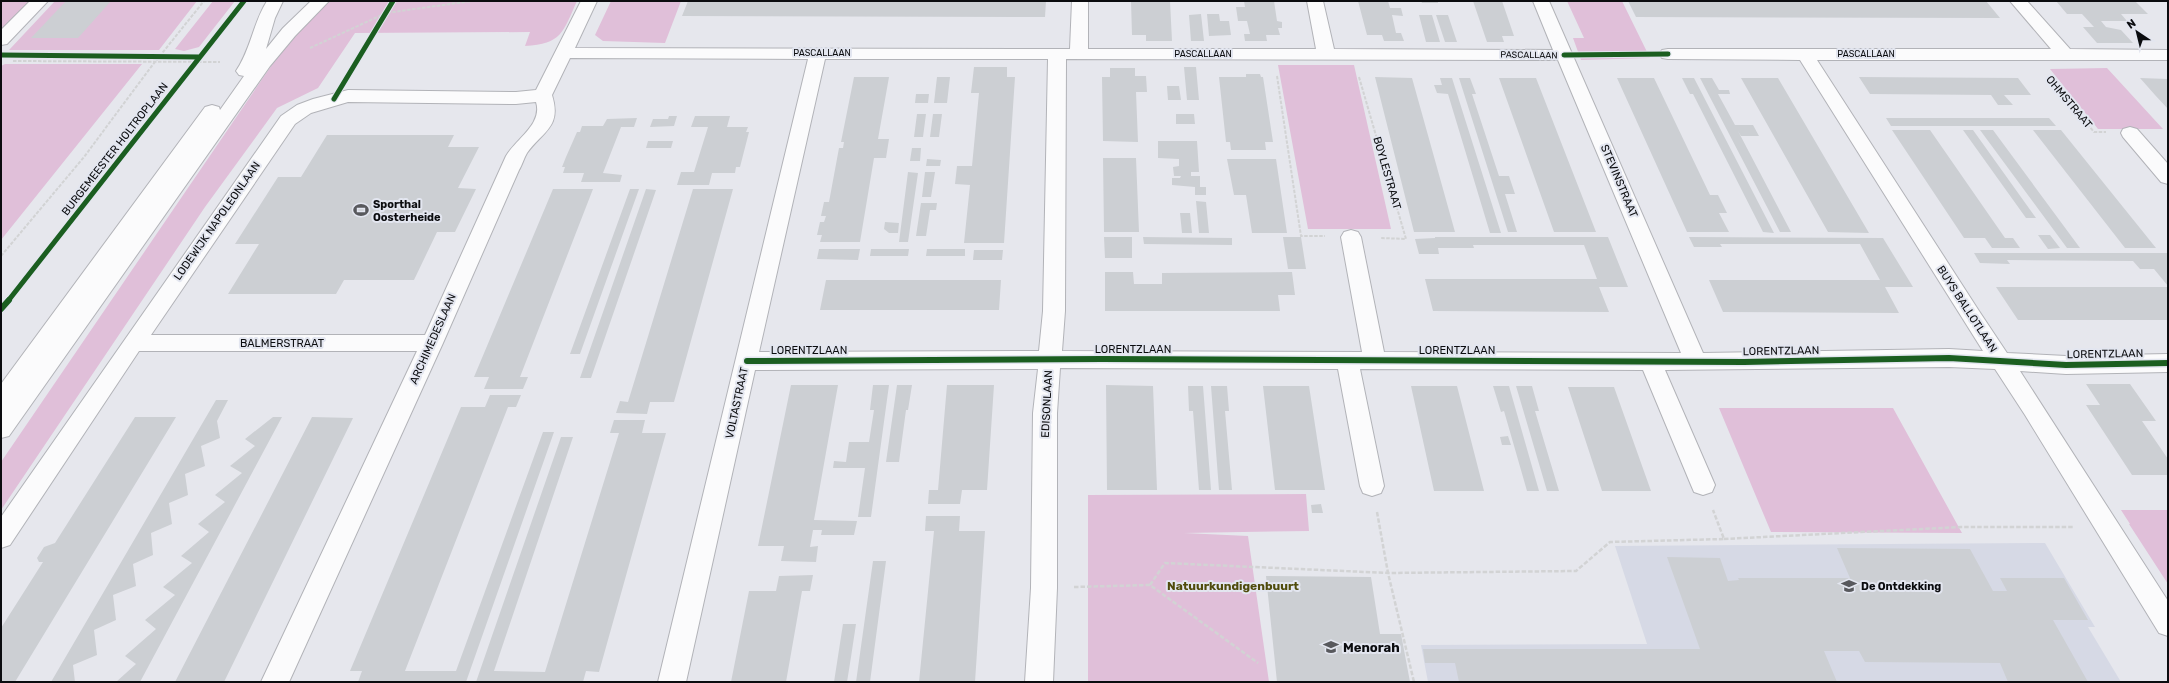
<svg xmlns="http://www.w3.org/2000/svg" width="2169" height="683" font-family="Rubik,sans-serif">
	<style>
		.built { fill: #d6d9e5 }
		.green { fill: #e0bfd9 }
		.building { fill: #cccfd3 }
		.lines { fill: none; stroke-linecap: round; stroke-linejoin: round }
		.minor-casing { stroke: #b2b3b8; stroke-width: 2 }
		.path-far1 { stroke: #d2d3d4; stroke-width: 2; stroke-dasharray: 3.5 1.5; stroke-linecap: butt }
		.path { stroke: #d2d3d4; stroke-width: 2.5; stroke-dasharray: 4.5 2; stroke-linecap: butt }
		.minor { fill: #fbfbfc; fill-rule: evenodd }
		.cycleway-far1-casing { stroke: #e3e6f0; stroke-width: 7 }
		.cycleway-casing { stroke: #e3e6f0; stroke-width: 9 }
		.cycleway-far1 { stroke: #1b5e20; stroke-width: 5 }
		.cycleway { stroke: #1b5e20; stroke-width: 6 }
		.labels { text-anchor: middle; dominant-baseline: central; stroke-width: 4; stroke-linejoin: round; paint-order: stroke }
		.far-street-label { font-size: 9px; fill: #0b0c0f; stroke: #e3e6f0 }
		.street-label { font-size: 11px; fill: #0b0c0f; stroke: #e3e6f0 }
		.poi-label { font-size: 11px; font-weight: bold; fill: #0b0c0f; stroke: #e3e6f0; text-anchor: start }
		.neighbourhood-label { font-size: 12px; font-weight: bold; fill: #4f4b0b; stroke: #e3e6f0 }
		.near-poi-label { font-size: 13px; font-weight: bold; fill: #0b0c0f; stroke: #e3e6f0; text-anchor: start }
	</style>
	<rect width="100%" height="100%" fill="#e6e7ed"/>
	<path class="built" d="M2045 543 2095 627H2088L2121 682H1428L1421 645 1647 644 1615 546Z"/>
	<path class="green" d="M1 1H31L1 30Z
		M55 1H197L159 50H9Z
		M213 1H235L199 47 184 51 175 49Z
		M326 1H577C563 32 562 44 525 46L530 32 355 33 318 88 277 108 205 207 1 510V462L280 53Z
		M611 1H681L665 43 603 41 595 35Z
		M1567 1H1622L1650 58 1581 60 1573 38H1584Z
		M5 64H142L1 240V66Z
		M1278 65H1354L1391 229H1308Z
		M2107 68 2163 129H2098L2050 69Z
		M1719 408H1893L1962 533 1771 532Z
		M1306 494 1309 531 1184 533 1248 536 1269 682H1088V495Z
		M2121 510H2168V584L2129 524H2130Z"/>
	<path class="building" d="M66 1H111L78 38H31Z
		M688 1H1046L1045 17 682 16Z
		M1131 1H1170L1172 41H1146V35H1132Z
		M1244 1H1274L1277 21 1282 22V28H1278L1280 35H1266L1267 41H1245L1244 34H1250L1247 21H1238L1236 7H1245Z
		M1358 1H1388L1390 8H1401L1403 16 1392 15 1396 33H1401L1404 41H1384L1382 35H1367Z
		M1421 1H1438V3H1422Z
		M1473 1H1502L1514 36H1502L1504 42H1487Z
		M1628 1H1986L2000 18 1636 17Z
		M2056 1H2135L2148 14H2121L2127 21H2101L2106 27 2121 30 2133 43H2097L2083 27H2094L2082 14H2067Z
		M1201 14 1204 41H1191L1189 15Z
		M1207 14H1219L1220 21H1229L1231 35 1209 36Z
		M1419 15H1432L1440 42H1426Z
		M1436 15H1448L1457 42H1445Z
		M974 67H1007V77H1015L1004 243H964L970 185 955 184 957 166H972L979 93H971Z
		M1184 67H1196L1199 100H1187Z
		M1110 68H1135V76H1146L1147 92H1136L1138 142 1103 141 1102 77H1110Z
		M1246 74H1260L1261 77H1263L1273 142H1265L1266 150H1231L1230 142H1226L1219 77H1246Z
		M854 77H889L878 139H889L886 158H874L860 242H820L822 235H817L820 222H824L826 216H821L824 202H829L839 148H843L844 142H841Z
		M937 77H950L947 103H934Z
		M1375 77 1412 78 1455 232H1414Z
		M1859 77 2018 78 2031 95H2004L2013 105H1998L1991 95 1870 94Z
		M1440 78H1452L1501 233H1490L1448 94 1437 93 1434 85H1442Z
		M1459 78H1470L1476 94H1472L1499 176H1509L1515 194H1505L1517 232H1508Z
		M1499 78H1536L1596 232H1554Z
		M1617 78H1654L1710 195H1718L1727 213H1719L1729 232H1687Z
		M1682 78H1694L1774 233 1763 232 1693 94H1690Z
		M1700 78H1712L1719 90H1729L1730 94H1718L1735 125H1753L1759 136H1741L1738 131 1791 232H1780Z
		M1741 78H1778L1869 233 1828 232Z
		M2140 78 2168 79V109L2155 95Z
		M1167 86H1179L1181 100H1168Z
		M916 94H929L928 103H915Z
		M917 114H926L923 137H914Z
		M933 114H942L939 137H930Z
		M1176 114H1194L1195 124H1176Z
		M669 116H677L674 126 650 127 653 119H668Z
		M695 116H730L727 127H748L746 132H749L740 167H736L735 173H712L709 185H677L681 172H694L708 127H691Z
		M637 118 634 127H621L603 173 622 175 620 182H581L584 173H563L565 167H562L566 157 577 132H580L582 126H603L607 119Z
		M1886 118H2049L2056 126H1891Z
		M1892 130H1930L2005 238H2013L2020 248H1992L1985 238H1964Z
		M1963 130H1973L2036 218H2026Z
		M1980 130H1993L2080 248H2067Z
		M2033 130H2061L2156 248H2125Z
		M327 135H454L448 147H479L458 188 476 189 455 232H437L414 280H344L336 294H228L259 244H235L278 177H301Z
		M648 141H673L671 148H646Z
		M1158 141H1197L1199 172H1191V176H1200V187H1206V195H1195V187L1172 185V178H1180L1181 176H1174L1173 167 1179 166V159L1158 158Z
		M912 148H921L920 161H910Z
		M1103 158H1136L1139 232H1104Z
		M927 159 941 160 940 166H926Z
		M1227 159H1276L1287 233H1252L1246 195H1234Z
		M908 172 918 173 908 242H899Z
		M925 172H935L931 197H922Z
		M553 189H593L520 377H528L523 389H484L489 377H474Z
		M630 189H639L580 354H570Z
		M646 189 656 190 591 378H580Z
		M693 189H733L674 402H650L647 414 616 413 620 401 628 402Z
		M1196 201 1206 202 1209 233H1199Z
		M921 203H937L936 210H930L926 236H916Z
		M1180 213H1190L1192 233H1182Z
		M885 222 899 223 898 233H889L884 229Z
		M2038 235H2050L2060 248 2048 249Z
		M1104 237H1132V258H1105Z
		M1143 237 1232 238V245L1144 244Z
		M1283 237H1301L1306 269H1288Z
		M1435 237H1608L1628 287H1599L1609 312 1433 311 1425 279H1597L1584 245H1473L1474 248H1438L1439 254H1419L1415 239 1435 238Z
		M1689 237 1883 238 1913 287H1885L1899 313 1723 312 1709 280H1880L1860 244H1720L1722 247H1694Z
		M819 249H860L858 260 817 259Z
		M871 249H909L908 256H870Z
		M927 249H965V256H926Z
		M974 250H1003L1002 260H973Z
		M1974 253H2168V286L2154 269H2140L2133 261 2007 260 2010 264 1980 263Z
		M1105 272H1133L1134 284H1162V273L1292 272 1295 295H1278L1280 311H1105Z
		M826 280H1001L999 310H820Z
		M1996 287H2168V320H2018Z
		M2086 384H2130L2156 421H2142L2168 459V475H2132L2086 405H2100Z
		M791 385H838L814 520 857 521 854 535H821L822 530H813L810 547 818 546 816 562 781 561 784 546H758Z
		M873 385H889L871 517H858L865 468H833L834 461 846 462 849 442H869L874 410H870Z
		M897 385H912L908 410H906L899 462H886Z
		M947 385H994L987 490H962L960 504H928L929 490H938Z
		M1106 385 1153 386 1157 490H1107Z
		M1188 386H1203L1211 490H1199L1193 411H1189Z
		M1211 386H1227L1229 411H1225L1232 490H1219Z
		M1263 386H1309L1325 490H1275Z
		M1411 386H1457L1484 491H1434Z
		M1493 386H1509L1539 491H1527L1504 411 1501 412Z
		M1516 386H1532L1539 411H1535L1559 491H1547Z
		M1568 387H1614L1651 491H1602Z
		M490 395H521L516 407H508L405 671H456L543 432H554L466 682H358L362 671H350L461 407H485Z
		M216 400H228L217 421 220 438 201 446 205 466 185 474 188 495 169 503 172 524 151 533 153 555 133 564 136 586 113 595 116 620 94 630 97 655 73 665 75 682H51Z
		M135 417H176L15 682H1V628L43 562H39L37 558 44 547 55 543Z
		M273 417H282L140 682H116L136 664 125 656 156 629 145 620 175 595 163 587 192 563 181 556 209 532 198 524 225 502 215 495 242 473 230 466 255 446 245 439Z
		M312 417 353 418 224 682H175Z
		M614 420H645L642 433H666L599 672 586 671 583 682H476L561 437H573L494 671 545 672 619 433H610Z
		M1508 436 1511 445H1502L1500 437Z
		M1321 504 1323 513H1312L1311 505Z
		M926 516H960L959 531H985L975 682H919L934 531H925Z
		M1837 548 1970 549 1993 591H2007L2000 578H2064L2088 620H2053L2088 682H2008L2000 663 1865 662 1859 651H1824L1837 682H1459L1455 663H1425L1423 649H1700L1667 557 1720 558 1728 581 1739 580 1738 578H1850Z
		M873 561H886L870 682H856Z
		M813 575 810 591H802L786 682H731L749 591H776L779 576Z
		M1266 576 1371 577 1380 634H1401L1410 682H1277Z
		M843 624H856L851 657 847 682H834Z"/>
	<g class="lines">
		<g class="minor-casing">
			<path id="minor" d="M30 1H48L7 44 1 45V30Z
				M267 1H283L275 18 266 49 283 28 311 1H329L295 36 270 66 9 436 1 438V384L205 107 212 105 219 107 220 110 244 76 239 75 236 71C251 49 253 23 267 1Z
				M581 1H597L575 48 1070 49 1072 1H1088V49H1316L1307 1H1323L1334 49 1553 50 1533 1H1549L1703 353 1949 349 1983 351 1800 60 1668 59 1662 58 1659 54 1662 50 1668 49H2051L2010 1H2027L2070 49 2168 50V60H1817L1979 311 2007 353 2066 356 2168 354V372L2066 374 2020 371 2168 601V636L2159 633 2025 415 1995 369 1949 367 1665 370 1715 485 1712 492 1703 495 1694 492 1691 485 1643 370 1360 369 1384 486 1381 493 1372 496 1363 493 1360 486 1338 369 1060 368 1057 413V588L1053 682H1025L1031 588 1033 413 1038 369 755 370 686 682H658L808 59 570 58 552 95C562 127 543 131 527 153 524 158 522 165 519 170L443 343 289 682H261L417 351H139L10 545 1 548V517L281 116 297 105 313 99 348 90 516 92 536 90ZM825 59H1048L1043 311 1039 351 759 352ZM1066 59 1558 60 1681 353 1384 352 1361 237 1358 232 1351 230 1344 232 1341 237 1362 352 1062 351 1065 311ZM348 102 516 104 536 102C543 124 517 138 506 156L425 335H151L295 124 311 113Z
				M2130 127 2137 129 2168 164V184L2161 182 2123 137 2121 133 2123 129Z"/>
		</g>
		<path class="path-far1" d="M310 48 386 13 472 1
			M13 61 220 62
			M1277 76 1301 236H1325
			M1359 77 1406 239 1380 238
			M2049 78 2094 132H2106
			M1 256 84 157 151 67 204 1"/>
		<path class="path" d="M1377 512 1388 573 1414 682
			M1724 539 1961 527H2073
			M1150 585 1165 563 1388 573 1576 571 1610 542 1724 539 1713 510
			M1074 587 1150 585 1258 663"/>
		<use href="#minor" class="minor"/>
		<g class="cycleway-far1-casing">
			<path id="cycleway-far1" d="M1 55 200 57
				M1564 55 1668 54
				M334 99 393 1
				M8 301 244 1"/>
		</g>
		<g class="cycleway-casing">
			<path id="cycleway" d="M1 309 9 300
				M747 361 1102 359 1744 362 1949 358 2066 365 2168 363"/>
		</g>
		<use href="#cycleway-far1" class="cycleway-far1"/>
		<use href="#cycleway" class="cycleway"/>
	</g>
	<defs>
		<g id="stadium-bare" transform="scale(1.2)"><path d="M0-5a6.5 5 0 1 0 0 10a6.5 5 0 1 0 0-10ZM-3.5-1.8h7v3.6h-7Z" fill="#58595d" stroke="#e3e6f0" stroke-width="2.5" paint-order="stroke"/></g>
		<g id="school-bare" transform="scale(1.2)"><path d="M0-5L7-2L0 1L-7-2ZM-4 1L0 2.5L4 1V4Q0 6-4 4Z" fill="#58595d" stroke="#e3e6f0" stroke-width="2.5" paint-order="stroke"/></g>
	</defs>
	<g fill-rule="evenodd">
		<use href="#stadium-bare" x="361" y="210"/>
		<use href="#school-bare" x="1849" y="586"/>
		<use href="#school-bare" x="1331" y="647"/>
	</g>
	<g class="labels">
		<g class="far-street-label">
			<text x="822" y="53">PASCALLAAN</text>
			<text x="1203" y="54">PASCALLAAN</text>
			<text x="1866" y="54">PASCALLAAN</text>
			<text transform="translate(1529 55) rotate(1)">PASCALLAAN</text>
		</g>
		<g class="street-label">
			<text transform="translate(2069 102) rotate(50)">OHMSTRAAT</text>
			<text transform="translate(115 149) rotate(-52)">BURGEMEESTER HOLTROPLAAN</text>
			<text transform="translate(1387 173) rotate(74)">BOYLESTRAAT</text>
			<text transform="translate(1619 181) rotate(67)">STEVINSTRAAT</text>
			<text transform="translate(217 221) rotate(-55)">LODEWIJK NAPOLEONLAAN</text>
			<text transform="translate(1967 309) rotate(57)">BUYS BALLOTLAAN</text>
			<text transform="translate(433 339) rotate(-66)">ARCHIMEDESLAAN</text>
			<text x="282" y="343">BALMERSTRAAT</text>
			<text x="1133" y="349">LORENTZLAAN</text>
			<text x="809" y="350">LORENTZLAAN</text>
			<text x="1457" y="350">LORENTZLAAN</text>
			<text transform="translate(1781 351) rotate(-1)">LORENTZLAAN</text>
			<text transform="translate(2105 354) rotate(-1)">LORENTZLAAN</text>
			<text transform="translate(737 403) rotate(-78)">VOLTASTRAAT</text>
			<text transform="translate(1047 404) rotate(-87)">EDISONLAAN</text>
		</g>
		<g class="poi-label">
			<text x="373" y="204">Sporthal<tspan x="373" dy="13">Oosterheide</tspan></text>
			<text x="1861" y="586">De Ontdekking</text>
		</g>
		<g class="neighbourhood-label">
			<text x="1233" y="586">Natuurkundigenbuurt</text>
		</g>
		<g class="near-poi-label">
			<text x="1343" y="647">Menorah</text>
		</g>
	</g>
	<rect width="2169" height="683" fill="none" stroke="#0b0c0f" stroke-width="4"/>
	<g transform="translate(2137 32) rotate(325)" stroke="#e3e6f0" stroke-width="3" paint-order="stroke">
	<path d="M0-3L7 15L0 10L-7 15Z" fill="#0b0c0f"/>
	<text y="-6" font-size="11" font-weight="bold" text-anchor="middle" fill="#0b0c0f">N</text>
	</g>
</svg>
